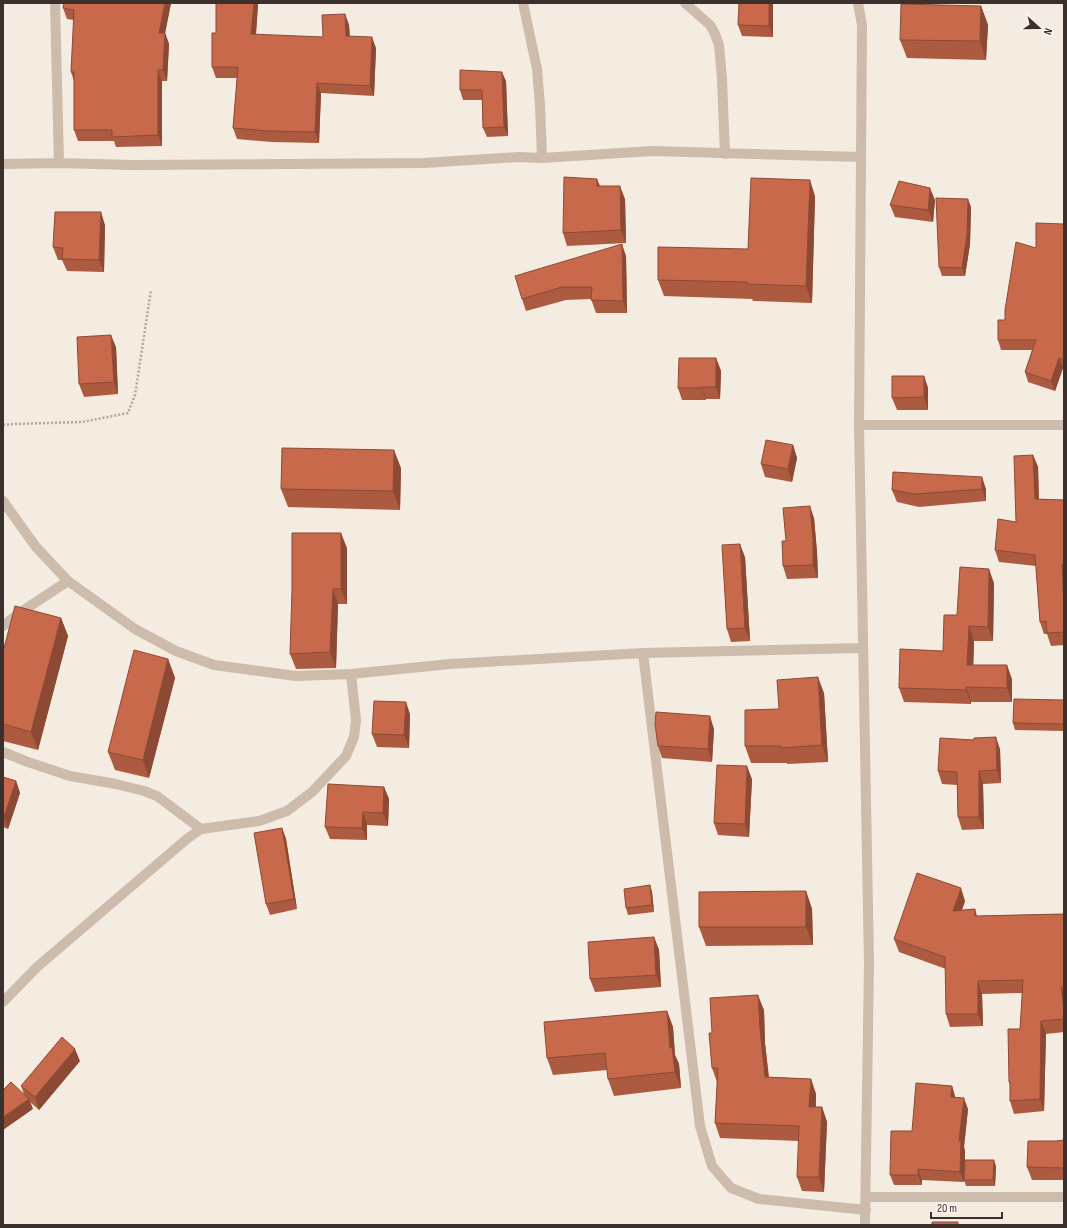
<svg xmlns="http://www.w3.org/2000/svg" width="1067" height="1228" font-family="'Sofia Sans Condensed',sans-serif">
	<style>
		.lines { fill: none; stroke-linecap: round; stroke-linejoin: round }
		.path { stroke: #b9a596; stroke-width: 2.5; stroke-dasharray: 2 2; stroke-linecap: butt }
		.minor { stroke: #cdbbac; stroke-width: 10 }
		.wall { fill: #ac5a40 }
		.shaded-wall { fill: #8c4a34 }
		.building { fill: #c8694b; stroke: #8c4a34 }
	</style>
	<rect width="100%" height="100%" fill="#f4ebe1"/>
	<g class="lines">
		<path class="path" d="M3 425 13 424 82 422 128 413 135 395 151 290"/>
		<path class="minor" d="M55 3 59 163
			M523 3 537 69 540 105 542 158
			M685 3 710 25 715 34 719 45 722 79 725 154
			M858 3 862 25 859 425 869 963 865 1225
			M3 164 59 163 131 165 424 163 518 157 542 158 652 151 861 157
			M859 425H1064
			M3 501 36 547 68 581 135 629 176 651 214 665 296 676 351 674 450 664 643 653 863 648
			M3 626 18 614 68 581
			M643 653 700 1126 712 1166 731 1188 759 1199 866 1210
			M3 752 25 761 70 776 116 784 144 791 157 796 201 829
			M3 1002 37 967 188 838 201 829 259 821 287 811 312 792 346 756 354 737 356 720 351 674
			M866 1197H1064"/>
	</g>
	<path class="wall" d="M64 3H171L165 33 169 44 167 81H162V146L116 147 114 141H78L74 130V81L71 72 74 20 67 19 63 8Z
		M216 3H258V5L256 35 323 37 345 14 349 25 350 36 376 48 374 96 321 93 319 143 272 142 237 139 233 128 237 78H216L212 67 216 33Z
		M739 3H773V37L742 36 738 25Z
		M981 6 988 25 986 60 907 58 900 40Z
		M506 81 508 136 487 137 483 128 482 100H463L460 90Z
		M600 186 625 199 626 243 567 246 563 233Z
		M815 196 812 303 753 301 752 299 664 296 658 280 748 249Z
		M935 200 933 222 895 217 890 205Z
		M971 207 970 244 965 276H942L939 267Z
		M1064 224V369L1063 368 1055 391 1028 382 1025 372 1032 350H1001L998 340 1005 320 1036 248Z
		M105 225 104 272 67 271 62 260H58L53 247Z
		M626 256 627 313H596L591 299 566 300 526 311 522 299Z
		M116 347 118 394 84 397 79 384Z
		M716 358 721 371 720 399H706V400H682L678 388Z
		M924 376 928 388V410H897L892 398Z
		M793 445 797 458 792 482 765 477 761 464Z
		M1033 455 1038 467 1039 499 1064 500V645L1051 646 1047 634H1044L1040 622 1036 566 999 562 995 550 1016 522Z
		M401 468 400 510 288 507 281 489Z
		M893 472 986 489V501L919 507 897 502 892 490Z
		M814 518 817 552 818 578 787 579 783 566 786 541Z
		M347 548V604H338L336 668 296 669 290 654Z
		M745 557 750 641 731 642 727 629Z
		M994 583 993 641H974L973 665 1012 679V702H971V704L904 702 899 688 943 651 957 615Z
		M61 618 68 636 38 750 3 741V652Z
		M168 659 175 678 149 778 115 770 108 752Z
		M824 693 828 762 787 764V763H751L745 746 779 709Z
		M1064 700V731L1015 730 1013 723Z
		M410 714 409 748 377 747 372 734Z
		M714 729 712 762 662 758 658 746Z
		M1000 749 1001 783 983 784 984 829 962 830 958 817 957 785 942 784 938 771Z
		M3 777 16 781 20 793 8 829 3 827Z
		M752 779 749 837 718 835 714 823Z
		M384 787 389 799 388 826 367 825V840L330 839 325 827Z
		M282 828 286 839 297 909 270 915 266 904Z
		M650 885 652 892 654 912 628 915 626 908Z
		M806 891 812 909 813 945 706 946 699 927Z
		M965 901 962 910 975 909 977 916 1064 914V1032L1046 1034 1044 1111 1014 1114 1010 1101V1086L1009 1082 1020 1029 1023 993 982 994 983 1026 950 1027 946 1014V969L899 952 894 939Z
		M654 937 659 950 661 987 595 992 590 979Z
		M764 1010 765 1043 769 1077 811 1079 816 1094V1107H822L827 1122 824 1192 802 1191 797 1177 799 1141 720 1138 715 1123 717 1082 712 1068Z
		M667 1011 673 1027 675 1055 679 1064 681 1088 614 1096 608 1079 607 1070 553 1075 547 1058Z
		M80 1061 39 1110 30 1102 33 1109 24 1094 21 1086Z
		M952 1086 955 1097 968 1109 964 1147 965 1151V1160L996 1166 995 1186H966L964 1180V1167V1182L922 1180V1185H894L890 1175 912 1131Z
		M1064 1140V1180H1032L1027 1167 1056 1141Z"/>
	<path class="shaded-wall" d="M165 3H171L163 44 159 33Z
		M254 3H258V5L255 45 251 34Z
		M769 3H773V37L769 26Z
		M981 6 988 25 986 60 980 41Z
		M345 14 349 25 350 46 346 36Z
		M165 33 169 44 167 81 163 70Z
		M372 37 376 48 374 96 370 86Z
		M158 70 162 81V146L158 135Z
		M502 72 506 81 508 136 504 127Z
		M317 83 321 93 319 143 315 132Z
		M597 179 602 191 597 186Z
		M810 180 815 196 812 303 806 286Z
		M620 186 625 199 626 243 621 230Z
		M930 188 935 200 933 222 928 210Z
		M968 199 971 207 970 244 965 276 962 268Z
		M101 212 105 225 104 272 99 260Z
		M622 244 626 256 627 313 623 301Z
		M111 335 116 347 118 394 114 382Z
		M716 358 721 371 720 399 716 387Z
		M1059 358 1063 368 1055 391 1051 381Z
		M924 376 928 388V410L924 397Z
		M701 387 706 399V400L701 388Z
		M793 445 797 458 792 482 788 469Z
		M394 450 401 468 400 510 393 491Z
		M1033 455 1038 467 1039 511 1035 499Z
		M982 477 986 489V501L982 489Z
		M810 506 814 518 817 552 818 578 813 565Z
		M341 533 347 548V604L341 589Z
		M740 544 745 557 750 641 745 628Z
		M1062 564 1064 569V605Z
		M989 569 994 583 993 641 988 627Z
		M333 589 338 604 336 668 330 652Z
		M61 618 68 636 38 750 31 732Z
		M969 626 974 641 973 679 967 665Z
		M168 659 175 678 149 778 143 760Z
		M1007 665 1012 679V702L1007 688Z
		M818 677 824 693 828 762 822 745Z
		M966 687 971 702V704L966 690Z
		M406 702 410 714 409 748 404 735Z
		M710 716 714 729 712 762 708 749Z
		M996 737 1000 749 1001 783 997 770Z
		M747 766 752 779 749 837 745 824Z
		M979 771 983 784 984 829 979 817Z
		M16 781 20 793 8 829 4 817Z
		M384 787 389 799 388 826 383 813Z
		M363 812 367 825V840L362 828Z
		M282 828 286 839 297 909 294 899Z
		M650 885 652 892 654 912 652 905Z
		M961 888 965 901 957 924 953 911Z
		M806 891 812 909 813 945 806 927Z
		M654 937 659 950 661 987 656 975Z
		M978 981 982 994 983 1026 978 1014Z
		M1061 987 1064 995V1008Z
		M758 995 764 1010 765 1043 770 1091 765 1077 760 1029Z
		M667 1011 673 1027 675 1055 679 1064 681 1088 675 1072 670 1048Z
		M1041 1021 1046 1034 1044 1111 1040 1099Z
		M75 1049 80 1061 39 1110 35 1097Z
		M811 1079 816 1094 815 1122 809 1107Z
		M952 1086 955 1096V1107L951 1097Z
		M964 1098 968 1109 964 1147 965 1151 964 1182 960 1172 959 1141Z
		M29 1099 33 1109 3 1130V1117Z
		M822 1107 827 1122 824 1192 819 1177Z
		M994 1160 996 1166 995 1186 993 1180Z
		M918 1169 922 1180V1185L918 1175Z"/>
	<path class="building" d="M64 3H165L159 33H165L163 70H158V135L112 137V130H74V72H71L74 10 63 8Z
		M216 3H254L251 34 323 37 322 15 345 14 346 36 372 37 370 86 317 83 315 132 268 131 233 128 238 67H212V33H216Z
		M739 3H769V26L738 25Z
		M901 4 981 6 980 41 900 40Z
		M460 70 502 72 504 127 483 128 482 90H460Z
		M564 177 597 179V186H620L621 230 563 233Z
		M751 178 810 180 806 286 747 284V282L658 280V247L748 249Z
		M899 181 930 188 928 210 890 205Z
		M936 198 968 199 967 235 962 268 939 267Z
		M55 212H101L99 260 62 259 63 248 53 247Z
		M1036 223 1064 224V360L1059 358 1051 381 1025 372 1036 340H998V320H1005V310L1016 242 1036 248Z
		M622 244 623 301 591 300 592 287H562L522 299 515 276Z
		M111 335 114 382 79 384 77 337Z
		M679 358H716V387H701V388H678Z
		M892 376H924V397L892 398Z
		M766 440 793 445 788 469 761 464Z
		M282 448 394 450 393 491 281 489Z
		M1033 455 1035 499 1064 500V565L1062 564 1064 605V632L1047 633 1046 621 1040 622 1035 555 995 550 998 519 1016 522 1014 456Z
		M893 472 982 477V489L915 494 892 490Z
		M810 506 813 540V565L783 566 782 541H786L783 508Z
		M292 533H341V589H333L330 652 290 654 292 589Z
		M740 544 745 628 727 629 722 545Z
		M960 567 989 569 988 627 969 626 967 665H1007V688L966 687V690L899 688 900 649 943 651 944 615H957Z
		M15 606 61 618 31 732 3 724V652Z
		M134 650 168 659 143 760 108 752Z
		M818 677 822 745 781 748V746H745V710L779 709 777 680Z
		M1014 699 1064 700V724L1013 723Z
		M374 701 406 702 404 735 372 734Z
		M656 712 710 716 708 749 658 746 655 724Z
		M996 737 997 770 979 771V817H958L957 772 938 771 940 738 974 740V738Z
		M717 765 747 766 745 824 714 823Z
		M3 777 16 781 4 817 3 816Z
		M328 784 384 787 383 813 363 812 362 828 325 827Z
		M282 828 294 899 266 904 254 833Z
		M917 873 961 888 953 911 975 909V916L1064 914V987H1061L1064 1008V1019L1041 1021 1040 1099 1010 1101V1082H1009L1008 1029H1020L1023 980 978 981V1014H946L945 957 894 939Z
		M650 885 652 905 626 908 624 889Z
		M806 891V927H699V892Z
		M654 937 656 975 590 979 588 942Z
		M758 995 760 1029 765 1077 811 1079 809 1107H822L819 1177H797L799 1126 715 1123 718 1068H712L709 1033H712L710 998Z
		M667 1011 670 1048 672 1047 675 1072 608 1079 605 1053 547 1058 544 1022Z
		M62 1037 75 1049 35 1097 21 1086Z
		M11 1082 29 1099 3 1117V1090Z
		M916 1083 952 1086 951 1097 964 1098 959 1141H961L960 1172 918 1169V1175H890L891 1131H912Z
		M1064 1140V1168L1027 1167 1028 1141H1056Z
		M965 1160H994L993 1180H964Z
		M932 1222H958V1225H932Z"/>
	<rect width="1067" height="1228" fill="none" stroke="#3b302b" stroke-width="8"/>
	<g transform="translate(1039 28) rotate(111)" stroke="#fbf5ee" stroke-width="3" paint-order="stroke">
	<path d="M0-3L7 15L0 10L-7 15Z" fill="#3b302b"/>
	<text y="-6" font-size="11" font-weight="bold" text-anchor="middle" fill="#3b302b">N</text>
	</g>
	<path d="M931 1212v6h71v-6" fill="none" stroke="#3b302b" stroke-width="2"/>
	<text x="937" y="1212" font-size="12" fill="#3b302b" stroke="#fbf5ee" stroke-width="3" paint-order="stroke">20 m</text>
</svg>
